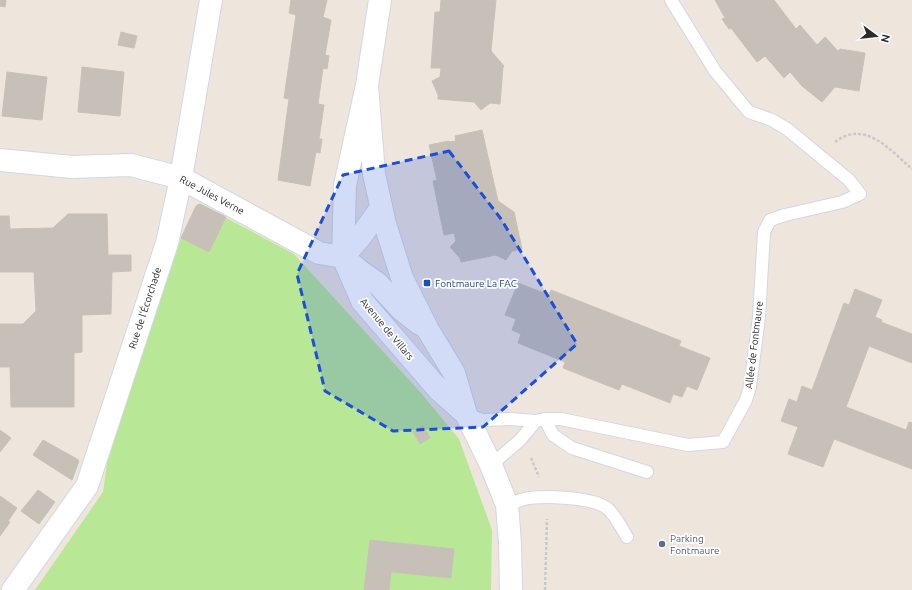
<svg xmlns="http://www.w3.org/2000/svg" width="912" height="590" font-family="Ubuntu,sans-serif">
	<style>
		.green { fill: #b8e896 }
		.building { fill: #c6c0b8; stroke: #cac1b6 }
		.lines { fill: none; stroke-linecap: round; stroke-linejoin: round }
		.service-casing { stroke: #d2d7e5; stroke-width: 14 }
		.minor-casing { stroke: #d2d7e5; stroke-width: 24 }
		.path { stroke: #c8c8c8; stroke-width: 2.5; stroke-dasharray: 3 2; stroke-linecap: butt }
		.service { stroke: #fff; stroke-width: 12 }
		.minor { stroke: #fff; stroke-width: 22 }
		.marked { fill: #1d4ed8; fill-opacity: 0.2; stroke: #1d4ed8; stroke-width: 3; stroke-dasharray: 8 5; stroke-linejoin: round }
		.transit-dot { fill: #1a4fb4; stroke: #fff; stroke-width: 1.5 }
		.service-dot { fill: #5c6f8a; stroke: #fff; stroke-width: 1.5 }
		.labels { text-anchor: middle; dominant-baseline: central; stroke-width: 3.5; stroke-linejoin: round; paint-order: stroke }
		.street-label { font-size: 10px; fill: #2b2b2b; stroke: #fff }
		.transit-label { font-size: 10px; fill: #164399; stroke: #fff; text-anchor: start }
		.service-label { font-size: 10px; fill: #4e5e75; stroke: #fff; text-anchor: start }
	</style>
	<rect width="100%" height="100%" fill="#eee5dd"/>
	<path class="green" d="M200 204 294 254 421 393 459 439 492 530 491 590H35L103 492 108 456 181 238 195 208 197 205Z"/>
	<path class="building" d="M0 0H6L5 7 0 6Z
		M291 0H327L323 17 331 20 325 55 329 56 327 69 323 68 318 104 324 105 319 139H322L320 153 316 152 310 186 278 180 289 99 284 98 296 15 289 13Z
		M441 0H496L491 51 504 66 503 67 500 104 490 103 481 110 474 102 438 99V95L432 81 440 77 441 68H431L435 12H440Z
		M715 0H774L796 29 800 25 817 45 825 37 838 51 840 49 865 53 859 91 835 87 822 102 802 86 790 72 784 78 765 56 757 62 731 28 729 29 722 19 725 18Z
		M121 32 137 36 134 48 118 45Z
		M82 67 124 72 120 116 78 112Z
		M7 72 47 77 42 120 2 116Z
		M482 130 498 201 514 212 522 249 512 251 506 260 496 255 461 262 460 258 450 247 456 241 454 233 444 235 433 181 437 180 429 145 449 141V142L456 141 455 136Z
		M200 204 226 217 209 252 181 238 195 208 197 205Z
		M68 214H107L108 255H131V271L112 272 111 314 82 315V352L74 353V407H11L10 367H0V324H23L36 311 34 272H0V216H9L10 229 53 228Z
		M518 283 549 295 551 290 681 341 679 346 710 358 697 390 687 386 682 397 673 394 670 403 622 384 619 390 563 368 565 362 518 343 521 334 512 330 516 319 505 315Z
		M855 289 882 300 875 317 882 320 881 322 912 334V363L869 346 846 407 906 430 909 422 912 423V469L834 439 823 467 788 454 798 427 781 421 789 399 797 402 802 386 812 390 844 303 849 305Z
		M423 426 430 438 420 444 413 432Z
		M0 430 11 438 0 452Z
		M43 440 77 459 79 461 72 480 33 455Z
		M38 490 55 502 39 524 21 511Z
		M0 496 17 508 8 521 10 522 0 536Z
		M370 540 454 549 451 578 391 572 389 590H364Z"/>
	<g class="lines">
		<g class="service-casing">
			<path id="service" d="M467 414 482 420 510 419 536 421 545 419H561L688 445 723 442 746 400 750 387 759 317 764 232 770 220 785 215 842 202 860 194 849 180 787 129 772 120 749 112 715 71 671 0
				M545 419 553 435 572 448 647 472
				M491 465 520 440 536 421
				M507 505C512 503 518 501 524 499 541 495 595 497 608 509 614 514 623 530 627 537"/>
		</g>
		<g class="minor-casing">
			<path id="minor" d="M380 0 367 85 345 185 343 257 362 301 439 390 466 414
				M367 85 374 174 385 224 402 278 428 330 454 373 466 414 491 465 507 505 510 543 511 590
				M0 160 72 167 131 165 181 178 319 253 343 257 361 272 377 283 402 310 420 324
				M343 257 361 236 381 208
				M13 590 87 486 167 243 181 178 211 0"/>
		</g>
		<path class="path" d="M835 142C865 119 890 150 912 169
			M531 458 539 477
			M545 590 547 519"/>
		<use href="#service" class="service"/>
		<use href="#minor" class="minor"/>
	</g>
	<path class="marked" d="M449 151 501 219 577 344 483 427 393 431 325 391 297 274 343 175Z"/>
	<rect class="transit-dot" x="423" y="279" width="8" height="8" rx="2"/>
	<circle class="service-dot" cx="662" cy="544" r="4"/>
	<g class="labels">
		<g class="street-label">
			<text transform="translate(212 195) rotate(28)">Rue Jules Verne</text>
			<text transform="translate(145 308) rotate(-72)">Rue de l'Écorchade</text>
			<text transform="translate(387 329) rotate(50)">Avenue de Villars</text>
			<text transform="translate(754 345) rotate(-83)">Allée de Fontmaure</text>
		</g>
		<g class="transit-label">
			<text x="435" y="283">Fontmaure La FAC</text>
		</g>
		<g class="service-label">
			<text x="670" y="538">Parking<tspan x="670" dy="12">Fontmaure</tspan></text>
		</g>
	</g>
	<g transform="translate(876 36) rotate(105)" stroke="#ffffff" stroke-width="3" paint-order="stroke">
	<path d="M0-3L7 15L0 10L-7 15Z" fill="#2b2b2b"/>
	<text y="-6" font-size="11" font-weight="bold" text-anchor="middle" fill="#2b2b2b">N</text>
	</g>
</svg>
